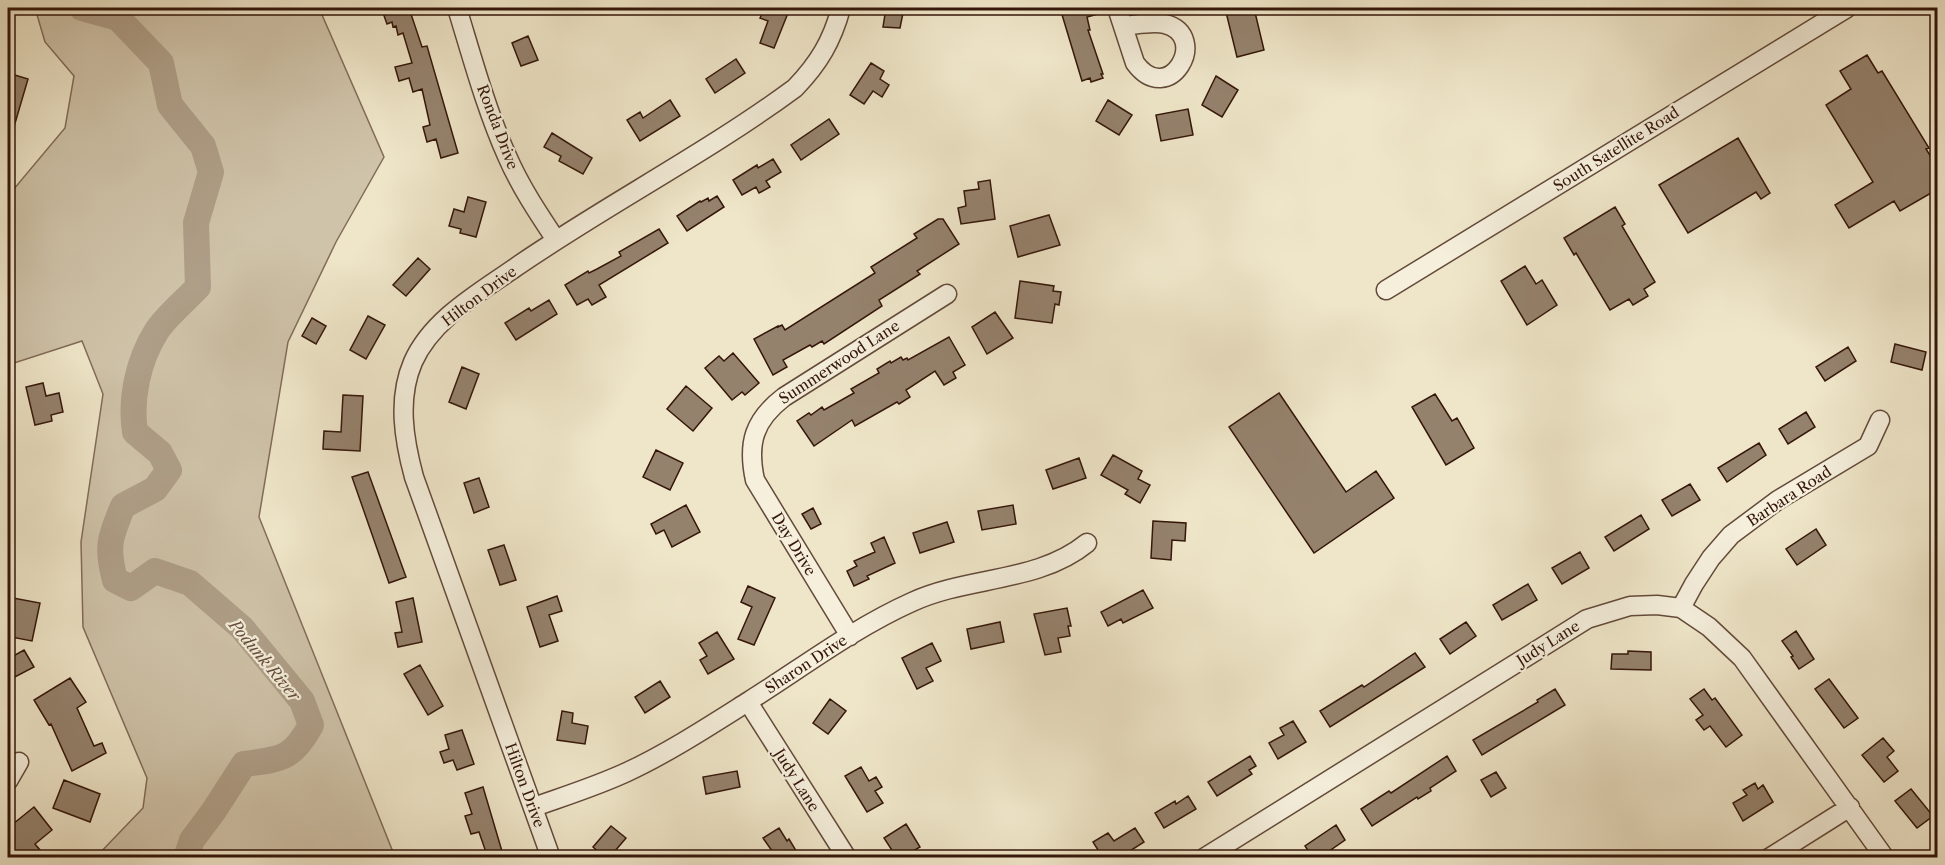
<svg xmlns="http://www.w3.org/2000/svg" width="1945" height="865" font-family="'Libre Caslon Text',serif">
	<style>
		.green { fill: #cfc3a9; stroke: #826c5a; stroke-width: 1.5 }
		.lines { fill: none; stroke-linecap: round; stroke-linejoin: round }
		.river { stroke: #af9f88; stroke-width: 26 }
		.building { fill: #95826d; stroke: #34160a; stroke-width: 1.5 }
		.minor-casing { stroke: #634a3a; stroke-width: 21 }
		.minor { stroke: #f5efdc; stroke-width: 18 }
		.labels { text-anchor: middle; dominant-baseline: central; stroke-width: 4.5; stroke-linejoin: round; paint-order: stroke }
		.street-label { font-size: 15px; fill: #34160a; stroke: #f5efdc }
		.water-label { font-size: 16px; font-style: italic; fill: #654d3c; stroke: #f5efdc }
	</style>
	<rect width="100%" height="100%" fill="#efe6c9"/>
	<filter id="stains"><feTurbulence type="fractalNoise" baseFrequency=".00333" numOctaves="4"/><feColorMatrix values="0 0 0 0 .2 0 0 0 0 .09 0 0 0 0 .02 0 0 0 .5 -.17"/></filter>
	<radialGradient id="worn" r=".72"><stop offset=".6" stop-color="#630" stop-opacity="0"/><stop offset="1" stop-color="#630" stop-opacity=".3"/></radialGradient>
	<path class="green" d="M35 8H319L384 157 336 242 288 342 259 517 395 857H96L143 808 147 778 83 627 81 542 103 394 82 341 8 365V196L65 128 74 76 45 42Z"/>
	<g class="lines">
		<path class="river" d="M82 8 118 18 161 63 170 105 203 146 211 172 196 223 198 287C186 300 165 317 156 332 138 361 130 399 135 432L160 453 169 470 155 489 123 506C110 537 106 547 115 580L131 588 155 571 190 583 242 628 302 701 311 725C292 760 281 759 244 764L213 812 192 840 186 858"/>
	</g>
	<path class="building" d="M390 8H409L422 47 427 46 458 153 441 158 436 139 427 142 423 127 430 125 422 89 413 92 409 78 399 81 395 67 412 63 403 33 398 35 396 26 393 27 392 22 387 24 382 10Z
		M765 8H790L774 48 760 43 768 21 760 18Z
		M886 8H904L900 28 883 27Z
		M1060 8H1106V12L1087 17 1090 30H1088L1103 74H1101L1103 78 1091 82 1090 78 1082 81Z
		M1225 8H1254L1264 50 1237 57Z
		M528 36 538 60 521 66 512 43Z
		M1867 55 1878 73 1882 71 1929 148 1926 149 1938 168V189L1900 211 1894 201 1849 228 1835 205 1873 182 1826 105 1851 89 1840 71Z
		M736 59 745 73 715 93 706 79Z
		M871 63 884 71 880 79 889 85 882 97 873 91 864 104 850 95Z
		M8 73 28 79 11 137H8Z
		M1216 76 1238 90 1222 117 1202 105Z
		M670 100 680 116 640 141 627 120 640 112 643 118Z
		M1108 100 1132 115 1119 135 1096 121Z
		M1188 109 1193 135 1161 141 1156 115Z
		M829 119 839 134 801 160 791 145Z
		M552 133 592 158 583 174 559 161 561 156 544 147Z
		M1738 138 1770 193 1761 199 1756 192 1688 233 1659 185Z
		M773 159 781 172 766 181 770 187 759 193 756 187 742 195 733 180 757 165 758 168Z
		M990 180 995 219 961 224 958 208 966 206 964 191 979 189 978 182Z
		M717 196 724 207 687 231 677 216 700 201 701 202 708 198 709 201Z
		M468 197 486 202 476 237 460 233 461 229 449 226 454 209 464 212Z
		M1615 207 1625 224 1622 226 1655 282 1644 289 1648 296 1633 305 1629 299 1610 310 1576 253 1574 255 1564 238Z
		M1049 215 1060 245 1018 257 1010 226Z
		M938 219H943L959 244 917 271 920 274 879 300 882 306 824 344 822 341 812 347 810 345 783 360 787 367 773 375 754 339 778 326V327L782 325 785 330 875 273 871 267 917 238 914 234Z
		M659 229 668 243 599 285 606 297 592 305 588 299 577 305 565 285 588 271 589 273 597 269 621 256 619 252Z
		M418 258 430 269 406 296 393 285Z
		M1525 266 1536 284 1542 280 1557 305 1527 325 1501 281Z
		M1020 281 1054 286 1053 291 1061 292 1059 305 1055 304 1052 323 1015 318Z
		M549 300 557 314 516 340 505 323 529 308 531 311Z
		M995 312 1013 338 987 354 972 327Z
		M368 316 385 325 366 359 350 350Z
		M312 318 326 326 316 344 302 336Z
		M949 337 965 365 953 372 956 378 944 385 935 371 906 390 910 397 899 404 897 402 855 426 852 420 814 446 797 421 809 413 811 415 822 407 824 410 854 393 851 389 879 373 877 369 890 361 891 363 901 357 903 360 907 358 908 360Z
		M1895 344 1926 352 1922 370 1891 362Z
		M1848 347 1856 361 1825 381 1816 367Z
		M733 353 759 383 745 395 742 392 732 400 705 368 719 356 724 361Z
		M462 367 479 374 466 409 449 402Z
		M43 383 46 396 59 393 63 412 51 415 52 421 35 425 26 387Z
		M686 386 712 408 693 431 667 409Z
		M1279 393 1346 492 1376 471 1394 498 1314 553 1229 427Z
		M1435 394 1452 421 1457 418 1474 448 1446 465 1412 407Z
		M343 395 363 396 360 451 323 449 324 431 341 432Z
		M1806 412 1815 427 1788 444 1779 429Z
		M1759 443 1766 455 1727 482 1718 468Z
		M656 450 683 463 670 490 643 477Z
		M1113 455 1142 471 1138 479 1150 485 1140 503 1125 494 1128 490 1101 475Z
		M1079 458 1086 478 1053 489 1046 470Z
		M368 472 406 577 389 583 352 477Z
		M479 478 489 507 474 513 464 483Z
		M1690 484 1700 500 1672 516 1662 500Z
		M686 505 700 532 672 547 664 530 656 534 651 524Z
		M1013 505 1016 524 982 530 978 511Z
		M813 508 821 524 811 529 802 514Z
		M1641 515 1649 529 1614 551 1605 537Z
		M1153 521 1186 523 1185 541 1172 540 1171 560 1151 558Z
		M947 522 954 542 920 553 913 533Z
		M1816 529 1826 545 1797 565 1786 549Z
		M884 537 895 563 867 576 869 579 854 586 847 571 857 566 854 561 875 552 871 543Z
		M504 545 516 580 500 585 488 550Z
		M1580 552 1589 568 1562 584 1552 568Z
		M1528 584 1537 600 1502 620 1493 605Z
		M748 586 775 598 754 645 738 639 752 607 741 602Z
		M1143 590 1153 608 1123 623 1121 619 1108 626 1101 612Z
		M557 596 562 611 549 615 558 641 540 647 527 607Z
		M13 598 40 603 32 641 11 637 14 623 8 622Z
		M413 598 422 642 398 647 395 633 402 632 396 602Z
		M1067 608 1071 626H1068L1070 636 1058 638 1061 652 1045 655 1034 614Z
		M1000 622 1004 642 971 649 967 629Z
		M1466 622 1476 636 1450 654 1440 639Z
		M1796 631 1814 659 1799 669 1791 657 1793 656 1782 641Z
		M717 632 734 659 708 674 700 660 707 656 699 643Z
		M932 643 941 661 926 668 933 681 917 689 902 658Z
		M24 650 34 667 11 679 8 673V659Z
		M1628 651 1651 652V670L1611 669 1612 654H1628Z
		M1415 653 1425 667 1330 727 1320 711 1362 685 1364 687Z
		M420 665 443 706 428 715 404 674Z
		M70 678 86 702 77 708 94 746 102 743 106 753 72 771 51 724 49 725 34 700Z
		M1829 679 1858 718 1844 728 1815 689Z
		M660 681 670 697 645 713 635 697Z
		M1555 689 1565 705 1482 755 1473 740 1538 702 1537 700Z
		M1704 689 1712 700 1715 698 1742 735 1726 747 1710 726 1704 730 1696 720 1703 715 1690 699Z
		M830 699 846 711 828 734 813 723Z
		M562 711 573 713 572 723 588 726 585 744 557 740Z
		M1293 721 1306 742 1278 759 1269 743 1284 735 1280 728Z
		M462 730 474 764 457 770 453 760 444 763 440 752 449 749 445 735Z
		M1883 738 1894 751 1887 757 1898 771 1884 782 1862 755Z
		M1250 756 1256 766 1249 770 1252 774 1217 796 1208 782Z
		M1447 756 1456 771 1430 788 1431 791 1418 799 1417 797 1372 826 1361 809 1389 791 1391 793Z
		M861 767 869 781 876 777 882 787 875 791 883 803 867 812 845 776Z
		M737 771 740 787 706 794 703 777Z
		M1496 772 1506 788 1491 797 1481 780Z
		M64 780 100 794 90 822 53 808Z
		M1755 783 1758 789 1763 785 1773 802 1743 821 1733 803 1747 795 1743 790Z
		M483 787 504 858H488L479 832 471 834 465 816 472 814 465 793Z
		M1911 789 1933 816 1917 828 1895 801Z
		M1188 796 1196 809 1164 828 1155 813 1175 801 1176 804Z
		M34 807 52 830 35 844 40 850 30 858H19L8 843V828Z
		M906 824 920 847 913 851 917 858H897L884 838Z
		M1336 825 1345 840 1319 858H1313L1305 846Z
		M611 826 626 838 609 858H605L593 847Z
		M779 828 787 841 789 839 798 854 792 858H777L763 838Z
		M1135 828 1144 842 1119 858H1103L1093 842 1108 833 1114 841Z"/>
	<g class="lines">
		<g class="minor-casing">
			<path id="minor" d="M457 8C472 57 486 109 507 156 520 186 538 213 556 240
				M1117 8 1135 63C1169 109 1211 36 1165 24 1152 21 1136 25 1123 26
				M1386 290 1847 8
				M1681 608 1694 584 1711 558 1731 535 1778 500 1868 446 1880 420
				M850 636 755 480C747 443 754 420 784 397L947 294
				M748 702 847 858
				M8 781 19 762
				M534 807C565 796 597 786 627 772 668 753 711 725 749 701 803 667 854 628 912 602 968 576 1038 583 1087 543
				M551 858 414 477C404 440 397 399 413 362 432 319 479 293 516 267 606 205 707 153 795 88 819 63 832 41 841 8
				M1204 858 1587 619 1630 606 1657 605 1681 608 1709 627 1742 658 1885 858
				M1769 858 1850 807"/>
		</g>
		<use href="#minor" class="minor"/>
	</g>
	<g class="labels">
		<g class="street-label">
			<text transform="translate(498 127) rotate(69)">Ronda Drive</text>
			<text transform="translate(1616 149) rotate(-32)">South Satellite Road</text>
			<text transform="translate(479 296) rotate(-37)">Hilton Drive</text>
			<text transform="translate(839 362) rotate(-33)">Summerwood Lane</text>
			<text transform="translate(1789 496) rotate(-33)">Barbara Road</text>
			<text transform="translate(794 544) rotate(59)">Day Drive</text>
			<text transform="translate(1548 643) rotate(-32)">Judy Lane</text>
			<text transform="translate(806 664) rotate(-33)">Sharon Drive</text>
			<text transform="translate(797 780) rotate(58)">Judy Lane</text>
			<text transform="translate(525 785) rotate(70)">Hilton Drive</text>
		</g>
		<g class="water-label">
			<text transform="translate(265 660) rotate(50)">Podunk River</text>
		</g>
	</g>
	<rect width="1945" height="865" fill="none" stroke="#efe6c9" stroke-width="30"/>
	<rect x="9" y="9" width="1927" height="847" fill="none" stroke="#34160a" stroke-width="3"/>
	<rect x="15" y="15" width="1915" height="835" fill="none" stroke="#34160a" stroke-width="1.5"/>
	<rect width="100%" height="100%" filter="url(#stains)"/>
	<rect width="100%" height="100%" fill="url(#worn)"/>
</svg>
